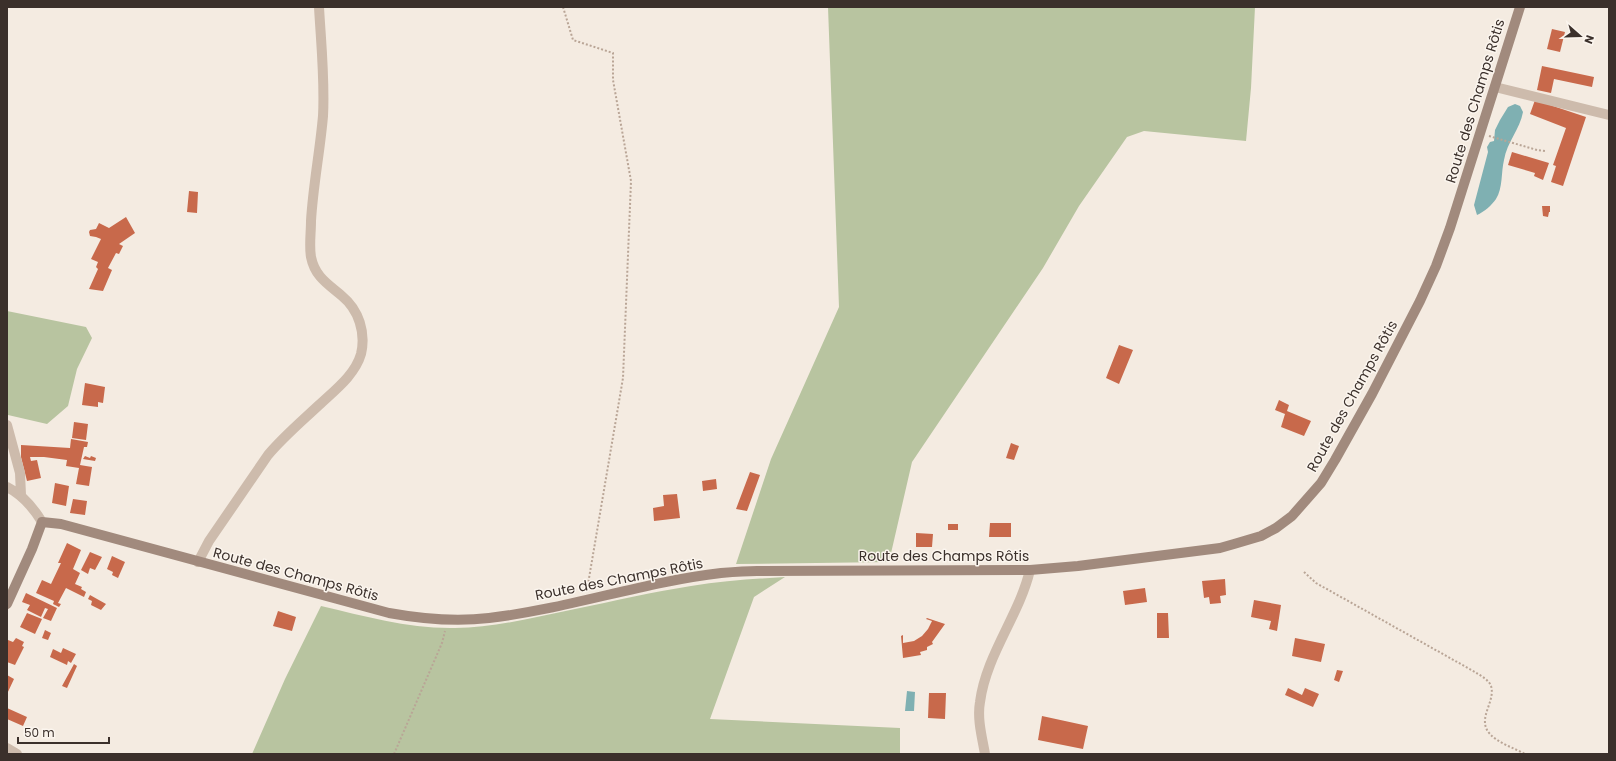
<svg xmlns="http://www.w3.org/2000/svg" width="1616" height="761" font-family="Poppins,sans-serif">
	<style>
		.green { fill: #b8c4a0 }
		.water { fill: #7fb0b2 }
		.building { fill: #c8694b }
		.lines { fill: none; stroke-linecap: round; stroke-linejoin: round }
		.path { stroke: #b9a596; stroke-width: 2; stroke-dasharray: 2 2; stroke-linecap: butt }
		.street { stroke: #cdbbac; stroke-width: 10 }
		.secondary { stroke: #a18a7d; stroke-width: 10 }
		.labels { text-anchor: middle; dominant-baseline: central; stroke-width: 3; stroke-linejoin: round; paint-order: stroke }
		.street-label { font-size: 14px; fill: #3b302b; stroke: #fbf5ee }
	</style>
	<rect width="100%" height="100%" fill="#f4ebe1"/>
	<path class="green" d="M828 7H1255L1251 88 1246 141 1144 131 1127 137 1079 206 1043 268 912 462 889 562 736 564 771 459 839 307Z
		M7 311 86 327 92 338 77 369 68 406 47 424 8 415Z
		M785 577 754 597 710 719 900 728V754H252L285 679 321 606C364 616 406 628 450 628 491 629 534 617 575 609 614 601 652 592 691 586 722 581 753 579 785 577Z"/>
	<path class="water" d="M1515 104 1520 106 1523 112C1520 129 1507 142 1504 160 1501 172 1503 188 1496 199 1492 205 1484 212 1477 215L1474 205 1488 152 1487 147 1490 142 1494 141 1495 130 1500 120 1508 107Z
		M907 691 915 692 914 711H905Z"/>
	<path class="building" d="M1552 29 1565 32 1560 52 1547 49Z
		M1542 66 1594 77 1592 87 1554 79 1551 93 1537 90Z
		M1535 100 1586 117 1563 186 1551 182 1556 166 1553 165 1566 128 1530 114Z
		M1512 152 1549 163 1543 180 1534 176 1535 173 1508 165Z
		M189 191 198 192 197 213 187 212Z
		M1542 206H1550V212H1549L1548 217 1543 216Z
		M126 217 135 233 119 244 123 246 119 254 116 253 108 268 112 270 103 291 89 289 98 269 96 267 98 262 91 259 101 239 96 237 90 236 89 232 90 230 96 229 99 223 109 228Z
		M1119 345 1133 350 1119 384 1106 378Z
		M85 383 105 387 103 403 98 402V407L82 405Z
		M1279 400 1289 405 1287 411 1311 421 1304 436 1281 427 1285 414 1275 410Z
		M74 422 88 424 86 440 72 438Z
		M71 439 88 442 87 447H84L80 465 92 467 89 486 76 484 79 468 66 466 67 460 44 457H30L31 461 37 460 41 478 27 481 21 457V445L70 448Z
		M1011 443 1019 446 1014 460 1006 458Z
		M85 456 90 458 91 456 96 458 95 461 83 459Z
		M750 472 760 475 747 511 736 509Z
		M716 479 717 489 703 491 702 481Z
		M55 483 69 486 66 506 52 503Z
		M677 494 680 518 654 521 653 508 664 506 663 495Z
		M73 499 87 501 85 515 70 513Z
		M990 523H1011V537H989Z
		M948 524H958V530H948Z
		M916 533 933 534 932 547H916Z
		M67 543 81 550 73 569 80 573 75 584 82 587 81 589 86 592 84 597 66 588 58 603 61 604 59 607 53 604 54 601 36 593 42 580 51 584 61 563H58Z
		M90 552 102 557 95 570 90 568 88 574 81 570Z
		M112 556 125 562 118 578 112 575 113 572 107 569Z
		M1225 579 1226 595 1220 596 1221 603 1210 604 1209 597 1204 598 1202 581Z
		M1145 588 1147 602 1125 605 1123 591Z
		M26 593 57 608 51 621 43 618 48 609 45 608 41 617 27 610 30 605 22 602Z
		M90 595 106 604 101 610 91 605 92 601 88 599Z
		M1254 600 1281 605 1277 631 1269 629 1271 621 1251 617Z
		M278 611 296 617 292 631 273 626Z
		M27 613 42 619 35 634 20 627Z
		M1157 613H1168L1169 638H1157Z
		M927 618 945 624 932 642 933 644 927 647V650L920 652 921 655 903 658 901 636 903 635V643L914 641 922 636 928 629 932 621 926 619Z
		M45 630 51 633 48 640 42 638Z
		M16 638 24 642 22 646 24 647 15 665 7 662V641L8 640 13 642Z
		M1295 638 1325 644 1321 662 1292 656Z
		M63 648 76 654 71 663 68 661 67 665 50 657 53 649 61 653Z
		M74 664 77 666 67 688 62 686Z
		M1337 670 1343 671 1339 682 1334 680Z
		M7 675 14 679 7 694Z
		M1288 688 1302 695 1305 688 1319 694 1313 707 1285 695Z
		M929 693H946L945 719 928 718Z
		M7 708 27 717 23 726 7 719Z
		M1042 716 1088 726 1083 749 1038 740Z"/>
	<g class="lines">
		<path class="path" d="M563 7 573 40 613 53V80L631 181 623 378 587 590
			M1489 136 1537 150 1545 151
			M1304 572 1316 583 1475 672C1481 676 1489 680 1491 686 1496 702 1476 719 1490 734 1498 743 1514 748 1525 754
			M394 754 442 643 445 631"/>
		<path class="street" d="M1495 87 1609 115
			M7 425 20 473 21 495
			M7 487C23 495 33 507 42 522
			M198 562 209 541 268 455C283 437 302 421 319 405 335 390 355 375 361 354 366 333 359 310 342 296 328 284 315 277 311 257 309 246 311 233 311 221 313 186 320 151 323 116 325 80 321 43 319 7
			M7 748 17 754
			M985 754C982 737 977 719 980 702 986 655 1019 616 1030 570"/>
		<path class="secondary" d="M7 604 32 549 42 522 61 524 389 613C422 619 455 622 489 618 567 609 643 582 721 573 733 572 745 571 757 571L1030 570 1078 566 1220 548 1234 544 1261 536 1276 528 1292 516 1321 483 1335 460 1372 394 1420 301 1436 266 1450 228 1520 7"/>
	</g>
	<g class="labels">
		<g class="street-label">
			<text transform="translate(1475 101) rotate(-73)">Route des Champs Rôtis</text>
			<text transform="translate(1352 396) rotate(-61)">Route des Champs Rôtis</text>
			<text x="944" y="556">Route des Champs Rôtis</text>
			<text transform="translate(296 574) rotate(15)">Route des Champs Rôtis</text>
			<text transform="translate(619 579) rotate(-11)">Route des Champs Rôtis</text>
		</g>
	</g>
	<rect width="1616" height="761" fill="none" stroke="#3b302b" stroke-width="16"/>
	<g transform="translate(1580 36) rotate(110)" stroke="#fbf5ee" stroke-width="3" paint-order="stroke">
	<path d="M0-3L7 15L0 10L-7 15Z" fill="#3b302b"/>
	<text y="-6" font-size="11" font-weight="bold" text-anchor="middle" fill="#3b302b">N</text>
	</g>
	<path d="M18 737v6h91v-6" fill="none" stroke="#3b302b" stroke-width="2"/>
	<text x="24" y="737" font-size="12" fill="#3b302b" stroke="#fbf5ee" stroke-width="3" paint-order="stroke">50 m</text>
</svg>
